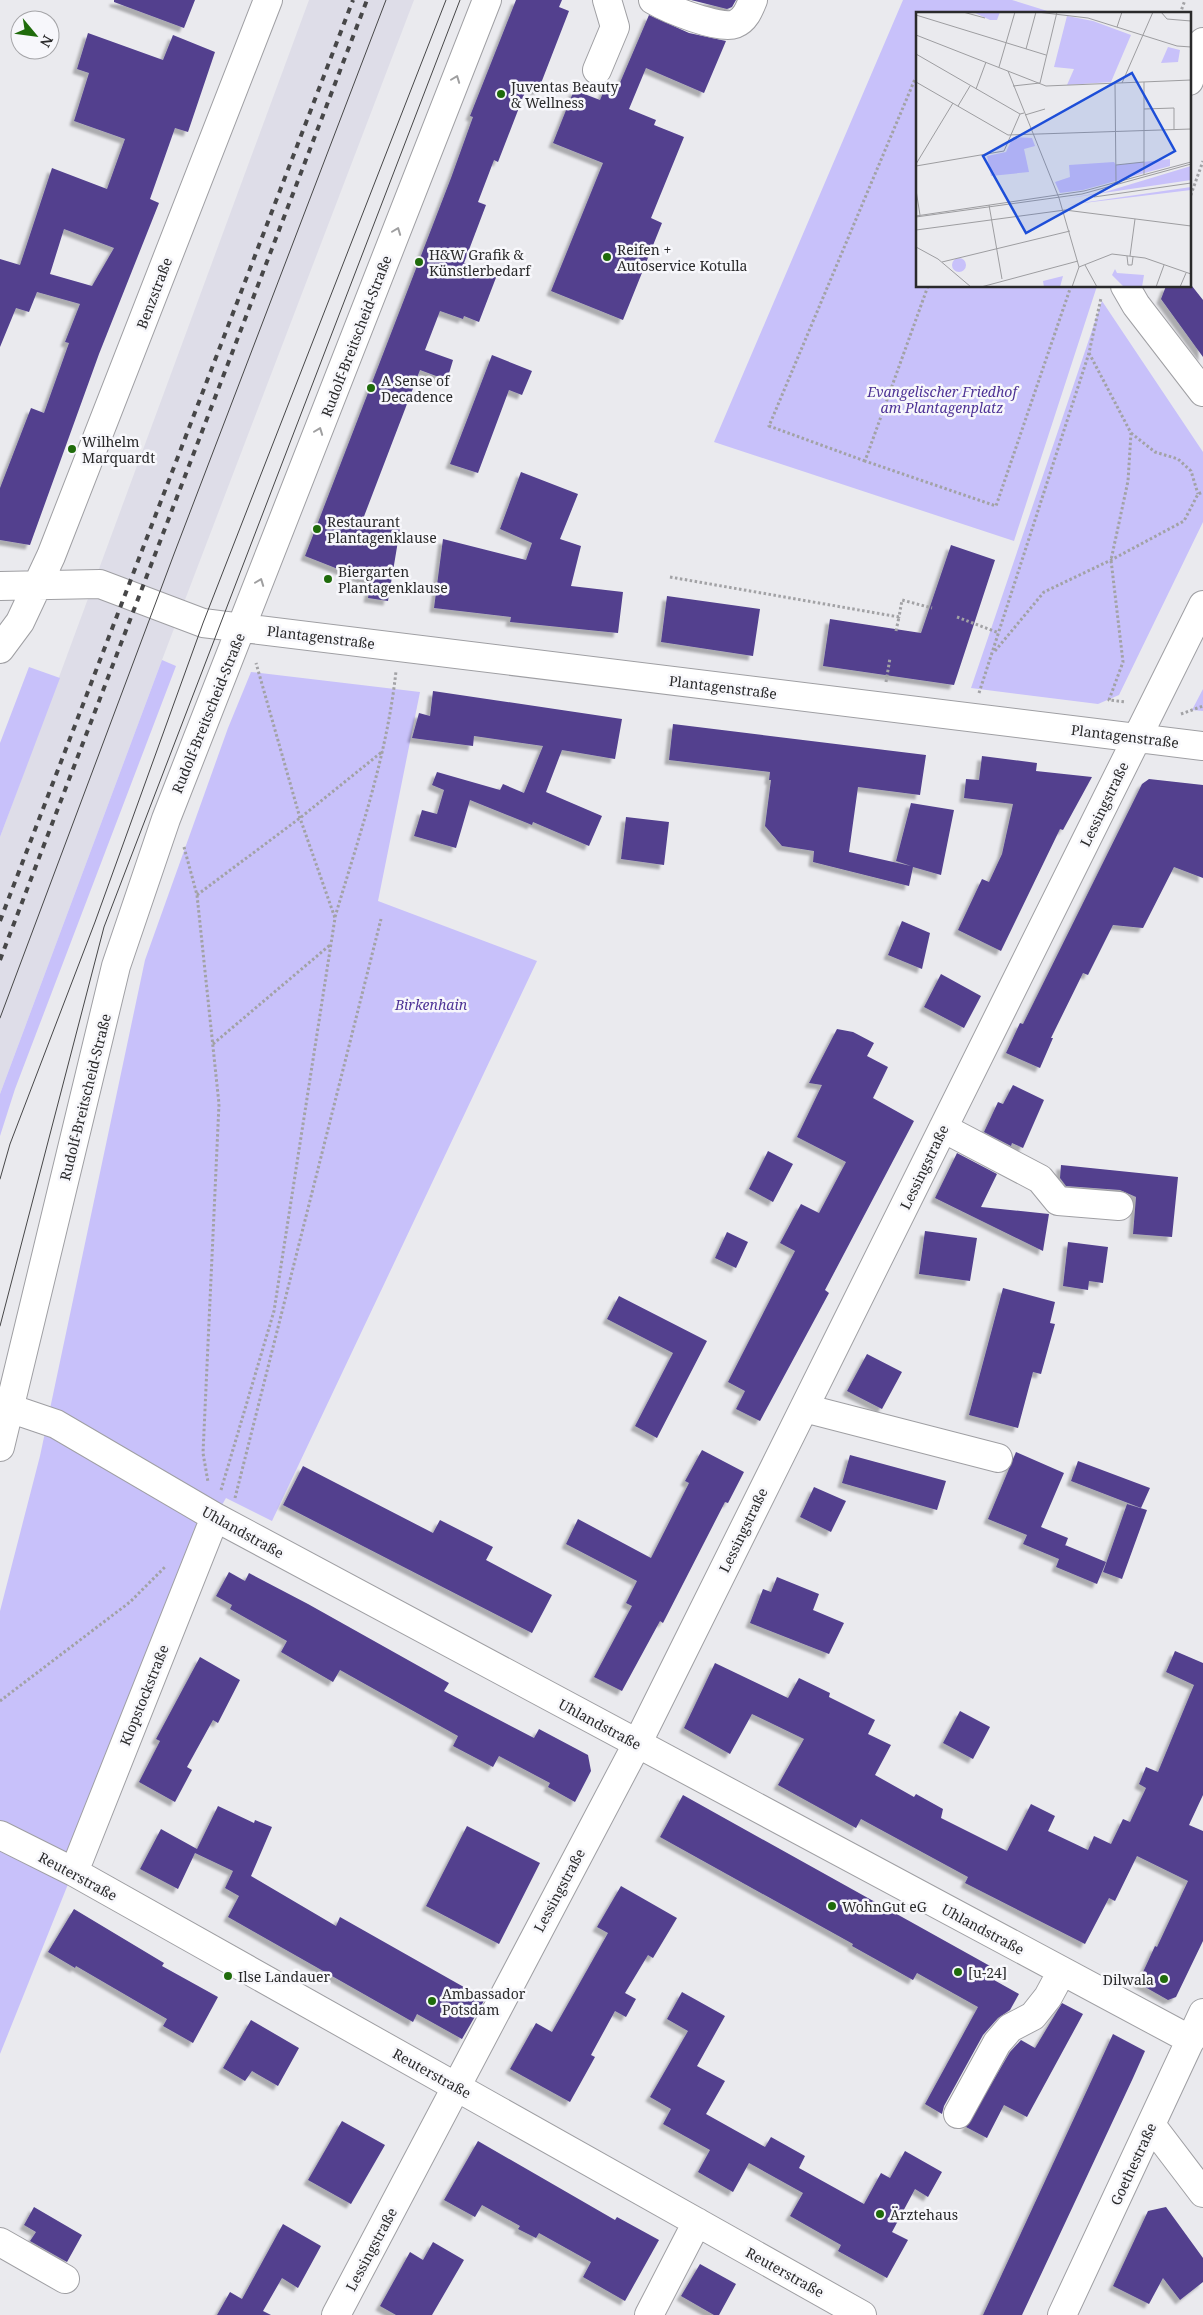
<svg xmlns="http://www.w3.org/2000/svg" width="1203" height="2315" font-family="'Noto Serif',serif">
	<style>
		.built { fill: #dedde8 }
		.green { fill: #c8c1fa }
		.building { fill: #52418e; fill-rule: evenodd; filter: url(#shadow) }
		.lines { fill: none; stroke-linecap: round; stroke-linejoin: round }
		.minor-casing { stroke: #9f9fa3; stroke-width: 30 }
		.path { stroke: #a2a2a5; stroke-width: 3; stroke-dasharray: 2.5 2.5; stroke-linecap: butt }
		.minor { stroke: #fff; stroke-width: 28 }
		.tram { stroke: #474748; stroke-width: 1 }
		.rail { stroke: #474748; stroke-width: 4; stroke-dasharray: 6 6; stroke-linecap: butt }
		.oneway { stroke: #9f9fa0 }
		.poi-dot { fill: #1f6b0b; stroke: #f7f7fb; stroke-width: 2 }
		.labels { text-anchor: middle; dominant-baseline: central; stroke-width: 5; stroke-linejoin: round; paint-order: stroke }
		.poi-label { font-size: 14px; fill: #2a2a2b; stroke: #f7f7fb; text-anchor: start }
		.street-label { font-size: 14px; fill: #2a2a2b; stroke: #f7f7fb }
		.park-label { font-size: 14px; font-style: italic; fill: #4e3396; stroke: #f7f7fb }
		.inset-road { fill: none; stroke: #9d9da0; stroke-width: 1 }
		.view { fill: #1d4ed8; fill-opacity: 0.15; stroke: #1d4ed8; stroke-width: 2.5 }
		.inset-edge { fill: none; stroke: #2a2a2b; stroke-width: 2.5 }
	</style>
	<defs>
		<filter id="shadow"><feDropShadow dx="-4.5" dy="4.5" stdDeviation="1" flood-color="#0004"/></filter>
	</defs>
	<rect width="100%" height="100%" fill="#eaeaee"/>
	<path class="built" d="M309 0H414L162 660 0 1094V837Z"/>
	<path class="green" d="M903 0H1012L1057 14H917V286H1097L1014 541 714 442Z
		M1102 301 1203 452V522L1119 695 1098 704 971 688Z
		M162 660 176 666 15 1089 0 1136V1094Z
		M29 667 60 678 0 837V743Z
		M251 672 420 692 378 901 537 961 272 1521 226 1498 215 1517 0 2054V1611L40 1456 145 960 228 728Z
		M1203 689V711L1192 710Z"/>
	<path class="building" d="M114 0H195L184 28 114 2Z
		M516 0H562L559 7 569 11 538 91 527 87 498 162 494 160 478 202 486 205 464 263 497 275 479 322 464 316 463 319 440 311 425 350 453 360 447 380 420 370 363 519 400 529 388 601 368 598 371 582 305 556 451 178 473 117 470 116Z
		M691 0H736L732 7 727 9Z
		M649 15 689 33 726 41 704 93 646 68 629 109 656 120 654 125 684 137 651 218 662 223 623 320 551 291 603 163 553 143 574 90 600 100 608 81 619 85Z
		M88 33 163 60 173 35 215 52 188 132 175 128 150 199 159 203 99 354 30 545 0 540V488L31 408 44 413 69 343 65 342 80 304 37 292 29 312 16 308 0 347V259L20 265 52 168 107 189 125 139 74 121 89 73 77 69ZM64 229 114 248 92 286 50 274Z
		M1166 286H1192L1203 300V357L1161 299Z
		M492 355 532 371 522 395 509 390 478 473 450 464Z
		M521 472 578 494 560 539 581 546 571 586 623 592 618 633 510 622 511 617 434 608 443 539 526 560 532 543 500 529Z
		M951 545 995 560 954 685 823 666 830 619 921 633Z
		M667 596 760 609 753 656 661 642Z
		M433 691 622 719 615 759 562 750 546 792 602 816 589 846 533 822 532 825 470 800 456 848 414 836 422 810 437 814 444 790 432 785 437 772 500 790 503 784 524 793 543 746 474 736 473 746 412 738 419 713 430 716Z
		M673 724 926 755 920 795 858 787 849 852 911 866 896 861 911 803 954 810 941 875 913 867 909 886 813 862 814 851 782 846 765 826 771 780H769L770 772 669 760Z
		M982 756 1037 763 1036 771 1092 777 1063 830 1060 829 1001 951 958 930 982 879 989 882 1002 854 1013 804 964 798 966 779 979 780Z
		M1149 779 1203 785V878L1174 867 1143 928 1113 925 1088 975 1083 973 1051 1038H1053L1040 1068 1006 1053 1020 1023 1023 1024 1142 784Z
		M626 817 669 822 664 865 621 859Z
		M902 921 930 933 922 969 888 955Z
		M941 974 981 996 964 1028 924 1007Z
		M837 1029 853 1032 874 1043 867 1056 888 1067 873 1098 914 1121 825 1290 829 1293 760 1421 736 1409 745 1391 728 1382 795 1251 780 1243 801 1204 819 1213 846 1162 797 1137 822 1085 809 1083Z
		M1013 1085 1044 1100 1023 1148 1012 1143 1011 1146 984 1132 998 1102 1003 1104Z
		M768 1151 793 1164 773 1202 749 1189Z
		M957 1153 997 1174 981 1207 1049 1214 1043 1251 935 1198Z
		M1061 1165 1178 1177 1172 1237 1133 1234 1136 1197 1120 1190 1066 1186 1060 1178Z
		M925 1231 977 1238 970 1281 919 1274Z
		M727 1232 748 1242 736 1268 715 1258Z
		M1068 1242 1108 1247 1103 1283 1089 1281 1088 1290 1063 1286Z
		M1003 1288 1055 1302 1050 1323 1055 1324 1041 1374 1033 1372 1018 1428 969 1415Z
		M619 1296 707 1341 657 1438 635 1426 673 1353 607 1319Z
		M867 1354 902 1372 882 1409 847 1391Z
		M702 1450 744 1472 728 1503 725 1502 663 1623 660 1621 622 1691 594 1677 632 1606 626 1603 637 1581 566 1544 578 1519 651 1558 689 1483 685 1481Z
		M1016 1452 1064 1473 1041 1527 1068 1538 1065 1546V1545L1106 1562 1097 1584 1056 1567 1059 1559 1023 1544 1027 1535 988 1519Z
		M850 1455 946 1481 937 1510 842 1483Z
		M1078 1461 1150 1488 1141 1508 1071 1481Z
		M303 1466 433 1533 440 1520 493 1547 486 1560 552 1595 532 1633 283 1505Z
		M814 1487 846 1501 831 1532 800 1517Z
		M1127 1504 1147 1510 1122 1579 1103 1572Z
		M229 1572 245 1581 249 1573 308 1604 449 1683 444 1691 534 1738 539 1729 588 1755 591 1771 575 1802 548 1787 550 1783 499 1756 493 1767 453 1746 458 1736 340 1670 333 1682 281 1652 287 1641 230 1609 232 1605 216 1596Z
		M777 1577 819 1594 813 1610 844 1623 829 1654 750 1623 763 1589 771 1592Z
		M1175 1651 1203 1663V1795L1189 1825 1203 1831V1941L1176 1997 1168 2000 1138 1983 1155 1946 1157 1947 1188 1881 1137 1856 1115 1901 1109 1898 1085 1944 965 1883 968 1877 861 1819 856 1828 778 1785 804 1739 752 1714 730 1754 684 1728 715 1663 788 1698 799 1678 830 1693 829 1697 875 1720 868 1734 891 1745 875 1775 914 1797 916 1794 943 1809 941 1818 1007 1851 1031 1804 1055 1816 1048 1831 1088 1850 1094 1836 1111 1844 1123 1819 1130 1822 1146 1788 1139 1784 1146 1767 1158 1772 1194 1685 1166 1672Z
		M200 1657 240 1680 218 1723 213 1720 187 1767 192 1770 175 1802 139 1782 160 1741 156 1739Z
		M960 1711 990 1727 973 1759 943 1743Z
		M683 1795 999 1971 994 1980 1019 1994 1010 2010 998 2018 983 2035 944 2106 942 2114 925 2104 978 2007 917 1973 913 1980 852 1946 853 1944 660 1837Z
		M218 1806 254 1823 255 1820 272 1827 251 1876 336 1926 340 1917 485 1999 462 2039 417 2014 413 2022 228 1917 239 1896 225 1888 233 1871 195 1853 178 1889 140 1869 161 1829 197 1849Z
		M467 1826 540 1863 499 1944 426 1906Z
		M621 1886 677 1918 653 1958 648 1955 625 1993 636 1999 626 2017 615 2011 591 2055 595 2057 570 2102 510 2069 536 2023 552 2032 608 1933 597 1927Z
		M74 1909 164 1963 162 1966 218 1997 193 2043 163 2026 167 2019 76 1966 75 1968 48 1952Z
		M682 1992 725 2016 697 2066 725 2081 706 2114 765 2147 771 2137 805 2156 799 2168 864 2204 881 2173 890 2178 905 2151 942 2172 928 2197 915 2189 892 2232 908 2240 887 2278 838 2251 841 2245 790 2216 803 2193 749 2163 733 2192 698 2172 710 2150 663 2124 671 2109 650 2097 688 2031 667 2019Z
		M1062 2003 1083 2014 1027 2117 1004 2105 987 2138 966 2127 1010 2052 1021 2040 1035 2048Z
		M251 2020 299 2048 278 2086 252 2071 245 2081 223 2068Z
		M1113 2034 1145 2051 1133 2078 1022 2315H983Z
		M342 2121 385 2145 351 2204 308 2180Z
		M478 2141 615 2220 617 2217 659 2240 625 2301 583 2277 591 2262 539 2233 536 2238 518 2229 520 2226 482 2205 475 2217 444 2200Z
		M34 2207 82 2235 67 2262 30 2241 36 2232 24 2225Z
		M1166 2207 1203 2258V2282L1180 2300 1163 2278 1149 2304 1113 2286 1148 2211Z
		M283 2224 321 2246 298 2288 282 2278 263 2311 271 2315H217L230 2292 242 2299Z
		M433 2242 464 2260 432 2315H396L380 2306 410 2252 423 2260Z
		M700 2264 736 2284 719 2315H714L681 2296Z"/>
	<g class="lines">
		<g class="minor-casing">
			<path id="minor" d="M653 0C668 9 719 30 735 24 745 20 749 10 753 0
				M597 70 615 27 607 0
				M1189 81 1203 42
				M1125 286 1136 305 1203 392
				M0 586 100 584 203 623 1203 746
				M0 649 20 622 51 556 268 0
				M943 1128 1040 1179 1058 1201 1119 1206
				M9 1408 56 1424 215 1517 1191 2040
				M804 1408 998 1458
				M0 1447 116 966 166 819 487 0
				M0 1835 74 1872 862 2315
				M74 1872 215 1517
				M958 2114 997 2043 1010 2028 1033 2016 1048 1997 1062 1971
				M1152 2126 1203 2193
				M0 2242 65 2279
				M336 2315 637 1744 1203 605
				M649 2315 697 2222
				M1062 2315 1203 2013"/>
		</g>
		<path class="path" d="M1180 14 1185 0
			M1189 200 1203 161
			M928 286 865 461 996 506 1071 286
			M1089 353 1131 433 1128 481 1111 560 1123 662 1109 700 1126 702
			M1131 433 1155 452 1178 459 1191 471 1198 494
			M865 461 769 426 915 79H917
			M670 577 899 617 902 600 932 608
			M957 617 999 633
			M896 631 899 617
			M995 651 1044 592 1111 560 1184 521 1198 494 1203 492
			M886 682 890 658
			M979 693 1089 353 1101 298
			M1181 714 1203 706
			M184 847 197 895 219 1104 203 1453 208 1482
			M197 895 300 818 383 751
			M335 917C359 836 387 756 396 671
			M213 1044 330 945
			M221 1490 274 1311 335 918 300 818 256 663
			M235 1498 381 919
			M0 1701 130 1602 165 1567"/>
		<use href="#minor" class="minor"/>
		<path class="tram" d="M0 1018 174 554 386 0
			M0 1179 10 1144 95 922 203 623 446 0
			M0 1326 104 927 460 0"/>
		<path class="rail" d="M0 921 353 0
			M0 960 367 0"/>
	</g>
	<defs><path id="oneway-chevron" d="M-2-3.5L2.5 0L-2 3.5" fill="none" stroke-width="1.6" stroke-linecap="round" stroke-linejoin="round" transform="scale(1.25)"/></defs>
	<g class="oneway">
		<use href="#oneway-chevron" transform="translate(456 79) rotate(-69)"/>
		<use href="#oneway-chevron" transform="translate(397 231) rotate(-69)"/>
		<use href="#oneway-chevron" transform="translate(319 431) rotate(-69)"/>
		<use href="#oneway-chevron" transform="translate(260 582) rotate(-69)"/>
	</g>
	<g class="poi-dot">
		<circle cx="501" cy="94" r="5"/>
		<circle cx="607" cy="257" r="5"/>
		<circle cx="419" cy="262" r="5"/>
		<circle cx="371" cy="388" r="5"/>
		<circle cx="72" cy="449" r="5"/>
		<circle cx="317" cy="529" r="5"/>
		<circle cx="328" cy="579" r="5"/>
		<circle cx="832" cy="1906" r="5"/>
		<circle cx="958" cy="1972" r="5"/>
		<circle cx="228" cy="1976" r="5"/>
		<circle cx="1164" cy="1979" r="5"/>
		<circle cx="432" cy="2001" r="5"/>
		<circle cx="880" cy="2214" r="5"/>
	</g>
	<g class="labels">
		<g class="poi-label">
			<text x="511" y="86">Juventas Beauty<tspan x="511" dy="16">&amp; Wellness</tspan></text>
			<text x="617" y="249">Reifen +<tspan x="617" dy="16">Autoservice Kotulla</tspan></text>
			<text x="429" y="254">H&amp;W Grafik &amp;<tspan x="429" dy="16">Künstlerbedarf</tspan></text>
			<text x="381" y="380">A Sense of<tspan x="381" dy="16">Decadence</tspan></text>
			<text x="82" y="441">Wilhelm<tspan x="82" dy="16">Marquardt</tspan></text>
			<text x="327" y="521">Restaurant<tspan x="327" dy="16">Plantagenklause</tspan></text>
			<text x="338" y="571">Biergarten<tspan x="338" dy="16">Plantagenklause</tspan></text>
			<text x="842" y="1906">WohnGut eG</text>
			<text x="968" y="1972">[u-24]</text>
			<text x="238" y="1976">Ilse Landauer</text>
			<text x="1154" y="1979" text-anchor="end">Dilwala</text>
			<text x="442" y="1993">Ambassador<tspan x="442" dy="16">Potsdam</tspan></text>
			<text x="890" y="2214">Ärztehaus</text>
		</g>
		<g class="street-label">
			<text transform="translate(154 293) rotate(-69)">Benzstraße</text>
			<text transform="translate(356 336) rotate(-69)">Rudolf-Breitscheid-Straße</text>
			<text transform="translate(321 637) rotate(7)">Plantagenstraße</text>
			<text transform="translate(723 687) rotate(7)">Plantagenstraße</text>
			<text transform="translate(208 713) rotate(-68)">Rudolf-Breitscheid-Straße</text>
			<text transform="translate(1125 736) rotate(7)">Plantagenstraße</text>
			<text transform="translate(1104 804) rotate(-64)">Lessingstraße</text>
			<text transform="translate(85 1097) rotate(-76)">Rudolf-Breitscheid-Straße</text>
			<text transform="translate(924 1167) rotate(-64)">Lessingstraße</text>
			<text transform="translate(743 1530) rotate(-64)">Lessingstraße</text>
			<text transform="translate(243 1532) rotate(29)">Uhlandstraße</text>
			<text transform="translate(144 1695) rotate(-68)">Klopstockstraße</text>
			<text transform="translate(600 1724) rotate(28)">Uhlandstraße</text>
			<text transform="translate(78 1876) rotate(28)">Reuterstraße</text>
			<text transform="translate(559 1890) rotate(-62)">Lessingstraße</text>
			<text transform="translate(983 1929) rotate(28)">Uhlandstraße</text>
			<text transform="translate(432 2073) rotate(29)">Reuterstraße</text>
			<text transform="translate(1133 2164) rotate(-65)">Goethestraße</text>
			<text transform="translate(371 2249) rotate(-62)">Lessingstraße</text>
			<text transform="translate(785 2272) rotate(29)">Reuterstraße</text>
		</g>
		<g class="park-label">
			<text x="942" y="391">Evangelischer Friedhof<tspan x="942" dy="16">am Plantagenplatz</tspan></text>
			<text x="431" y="1004">Birkenhain</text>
		</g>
	</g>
	<g transform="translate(916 12)">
		<rect width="275" height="275" fill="#eaeaee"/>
		<path d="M57 0H84L81 8H74ZM151 4 177 9 215 23 195 70 151 73 158 57 138 55ZM252 35 264 38 262 50 245 51ZM97 125 116 126 119 134 108 137 113 160 75 164 71 144 90 140ZM254 147V154L167 178 144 181 139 170 154 165 153 153 198 150 200 153ZM275 154V168L147 187 189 180ZM275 175V178L151 193ZM36 253a7 7 0 1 1 14 0a7 7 0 1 1-14 0ZM199 257 201 261 228 263 226 275H208L196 263ZM147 264 144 275H128L127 269Z" fill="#c8c1fa"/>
		<path class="inset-road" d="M47 0 69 6M121 0 172 6 261 34 275 35M245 0 251 7 275 9M0 3 130 43M201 15 206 0M0 23 130 74 275 68M110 37 120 0M0 42 104 102M83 55 99 0M92 59 143 186 163 255M0 70 92 123 275 117M124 71 141 0M206 71 237 0M199 72 200 170M97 74 124 71M60 77 70 50M42 94 54 74M228 97 258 96V117M109 103 129 97M0 152 37 91M200 153 228 150M0 154 88 139 104 102 108 101M228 163V70M0 178 4 203M178 185 275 171M73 193 86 267M0 204 168 179 275 150M0 205 166 182 275 152M0 218 149 198 275 214M0 235 22 247 55 275M211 244 212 253H216L217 245M214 244 219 207M26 250 154 219M169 253 181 275M163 255 196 242 229 246 275 262M65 275 162 249M156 275 163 255M240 275 248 253M264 275 270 261"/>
		<path class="view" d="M216 61 259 139 110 221 67 144Z"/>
		<rect width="275" height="275" class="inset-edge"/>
	</g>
	<g transform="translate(35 35) rotate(119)"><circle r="24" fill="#f7f7fb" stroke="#a5a5a8"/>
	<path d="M0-4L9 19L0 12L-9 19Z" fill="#1f6b0b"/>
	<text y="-8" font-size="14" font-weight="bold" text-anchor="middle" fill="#2a2a2b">N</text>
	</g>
</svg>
